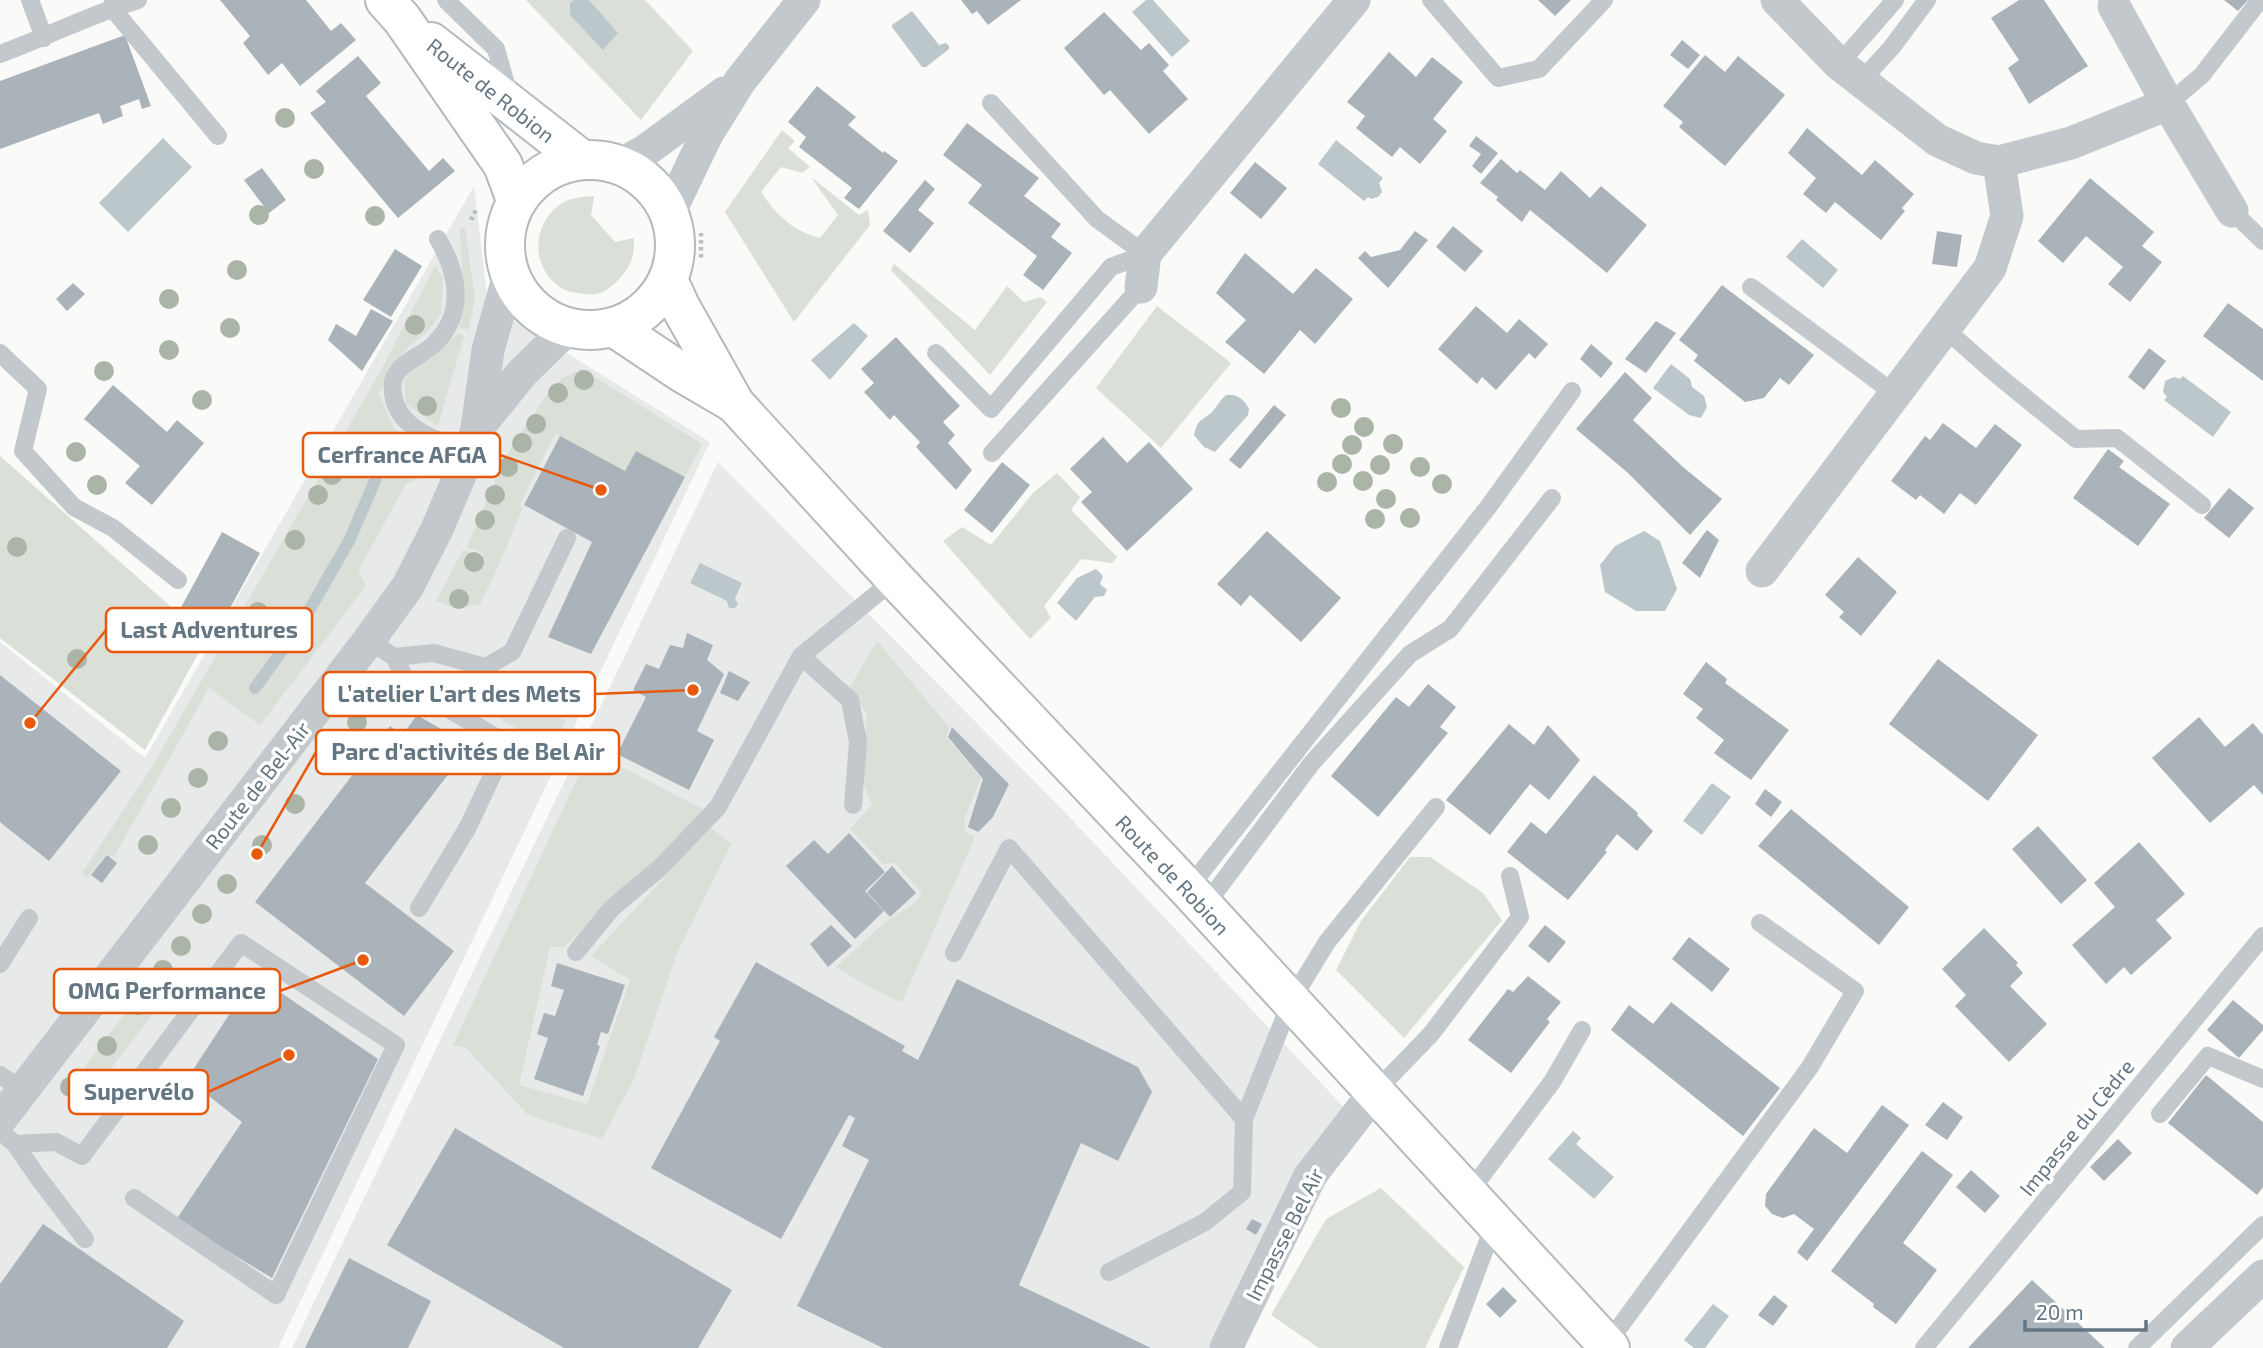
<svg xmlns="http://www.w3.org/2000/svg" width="2263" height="1348" font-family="'Exo 2',sans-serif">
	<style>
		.built { fill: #e8e9e9 }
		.green { fill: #dadfd7 }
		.water { fill: #bbc7cb }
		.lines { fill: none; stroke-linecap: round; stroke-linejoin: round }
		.stream { stroke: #bbc7cb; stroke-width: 12 }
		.building { fill: #aab3b9 }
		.secondary-casing { stroke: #b3babf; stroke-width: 42 }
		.path { stroke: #bbbfc2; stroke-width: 4.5; stroke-dasharray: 3.5 3.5; stroke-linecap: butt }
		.lane { stroke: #c3c8cc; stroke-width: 18 }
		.street { stroke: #c3c8cc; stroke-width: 33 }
		.secondary { stroke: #fff; stroke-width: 38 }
		.tree { fill: #aab4a7 }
		.labels { text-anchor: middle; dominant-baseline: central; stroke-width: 7; stroke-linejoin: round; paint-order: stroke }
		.street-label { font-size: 21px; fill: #657683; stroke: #fff }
		.leader { fill: none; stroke: #e8590c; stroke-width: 2.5 }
		.callout-dot { fill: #e8590c; stroke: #fff; stroke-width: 2.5 }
		.callout { fill: #fff; stroke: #e8590c; stroke-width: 2.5 }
		.callout-label { font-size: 23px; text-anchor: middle; font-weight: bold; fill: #657683 }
	</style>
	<rect width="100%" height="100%" fill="#fafaf8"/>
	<path class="built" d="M474 186 488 304 710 442 278 1348H0V642L145 758Z
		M718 462 1057 804 1358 1122 1242 1348H292Z"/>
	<path class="green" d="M526 0H645L693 51 641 120Z
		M782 130 795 141 788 148 810 167 802 173 781 167 761 192C776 215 793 231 820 238L838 215 811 177 859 215 868 210 870 225 794 322 725 212Z
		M594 196 591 215 615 242 634 238C635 259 628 272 613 285 602 294 597 295 584 294 577 293 568 292 563 289 532 271 530 228 558 206 568 198 581 197 594 196Z
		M460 228H465L475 299 468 331 464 328 459 329 464 309Z
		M894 264 975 330 1007 286 1024 302 1041 297 1047 302 990 375 891 270Z
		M435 266 443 278 441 314 427 332 408 347 392 366 379 394 394 428 433 451 428 461 436 471 406 484 358 571 366 586 260 725 209 688 114 857 106 855 88 878 82 873 150 770 380 372Z
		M1157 306 1231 363 1161 448 1096 388Z
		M459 333 464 336 438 426 406 404 404 382 406 378 411 371Z
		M582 369 702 444 685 477 636 451 625 471 555 434 520 504 523 508 495 574 480 604 456 609 436 601 463 550 481 558 484 554 467 547 505 457 546 396 561 379Z
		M0 456 178 613 208 636 145 750 0 638Z
		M1057 473 1080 497 1071 510 1117 557 1112 563 1081 559 1044 606 1051 618 1030 639 943 541 962 527 991 545 1033 493Z
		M877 641 949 727 946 737 981 778 964 819 966 833 975 837 902 1002 873 989 836 967 884 923 916 902 922 893 895 863 883 864 850 829 872 805 862 780 867 715 850 687Z
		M425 670 462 692 492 675 515 687 517 693 522 700 566 721 552 748 423 675Z
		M590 751 703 809 655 862 564 947H550L519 1085 587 1104 630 980 591 956 711 828 731 844 678 951 634 1079 602 1139 528 1115 466 1048 453 1045Z
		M1410 857H1430L1483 893 1502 920 1404 1038 1336 970 1361 921Z
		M154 974 170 992 99 1084 81 1072Z
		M1381 1188 1464 1267 1425 1348H1319L1271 1315 1326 1219Z"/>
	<path class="water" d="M574 0H589L618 33 603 50 570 15V3Z
		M1146 0H1153L1190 41 1172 57 1132 12Z
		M912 11 939 45 946 43 949 46V49L926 67H922L892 27V25Z
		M163 138 192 167 128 232 99 203Z
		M1336 140 1383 178 1379 183 1382 192 1378 197 1371 199 1368 197 1364 201 1318 164Z
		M1802 239 1838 270 1823 288 1786 257Z
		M854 323 868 336 830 380 811 360Z
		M1671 364 1690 379 1692 387 1704 396 1707 407 1701 418 1689 415 1653 388Z
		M2183 376 2231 412 2213 437 2164 400 2167 397 2163 392 2165 381 2174 377 2180 379Z
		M1226 395C1237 394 1244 399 1249 409L1248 415 1215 452 1204 447 1194 435C1198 419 1200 422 1211 413 1216 408 1220 400 1226 395Z
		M1644 531 1660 541 1677 589 1665 611H1636L1605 592 1600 565 1615 546Z
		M700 563 742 583 735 598 738 604 735 608H729L727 601 690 583Z
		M1096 569 1103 576 1100 584 1107 590 1104 596 1095 597 1076 621 1057 603 1077 578Z
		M1712 783 1731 797 1702 835 1683 821Z
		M1573 1131 1581 1138 1576 1144 1614 1177 1594 1199 1548 1159Z
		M1713 1304 1729 1316 1705 1348H1694L1684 1340Z"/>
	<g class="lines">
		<path class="stream" d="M255 688 302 623 350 539 385 457"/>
	</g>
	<path class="building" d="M220 0H306L331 31 341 23 356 40 300 86 282 63 268 75 243 43 250 36Z
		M961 0H1021L988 25 977 11 972 14Z
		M1538 0H1571L1555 16Z
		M2019 0H2044L2088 66 2029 104 2008 68 2019 60 1991 18Z
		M2224 0H2248L2238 11Z
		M1104 12 1141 50 1149 43 1169 65 1163 71 1188 99 1149 134 1110 90 1104 95 1064 48Z
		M125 35 151 106 142 109 139 99 120 106 123 116 103 124 99 113 0 149V81Z
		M1682 40 1700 55 1688 69 1670 55Z
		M1389 52 1416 77 1432 57 1463 82 1433 119 1447 131 1420 164 1400 147 1392 157 1356 128 1365 116 1347 102Z
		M1705 55 1725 72 1738 56 1785 95 1725 166 1679 127 1683 122 1663 106Z
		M358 56 381 83 366 96 429 171 443 158 455 171 398 218 310 113 326 102 316 91Z
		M817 86 856 117 848 125 883 153 884 151 898 161 859 209 844 198 852 188 799 147 806 137 788 122Z
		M967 123 1039 178 1024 196 1061 224 1051 237 1072 253 1043 290 1023 275 1037 256 968 203 982 185 943 155Z
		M1807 128 1862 175 1875 160 1914 194 1902 208 1905 211 1881 240 1835 202 1826 213 1803 194 1816 178 1788 153Z
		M1476 136 1498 153 1481 174 1472 166 1481 154 1469 146Z
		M1501 159 1517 173 1520 170 1545 190 1561 171 1590 198 1601 186 1647 225 1607 273 1530 210 1522 222 1496 200 1498 197 1480 183Z
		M1255 162 1287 188 1261 219 1230 193Z
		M262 168 286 200 269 213 244 180Z
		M2090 178 2154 232 2142 246 2162 262 2130 302 2108 284 2123 267 2086 236 2063 263 2038 241Z
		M925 180 935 189 918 210 934 223 910 253 883 231Z
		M1453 226 1483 251 1465 272 1436 247Z
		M1415 231 1428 240 1388 288 1358 258 1365 251 1371 257 1400 250Z
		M1937 231 1962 235 1957 267 1932 264Z
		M395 249 422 266 391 317 363 300Z
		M1245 253 1293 294 1316 268 1353 299 1315 344 1300 330 1264 374 1225 342 1246 320 1216 293Z
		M73 283 85 294 67 311 56 299Z
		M1722 285 1814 355 1789 385 1780 378 1764 398 1745 402 1694 361 1698 355 1679 340Z
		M2228 303 2263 329V381L2203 336Z
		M1476 306 1507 333 1519 319 1548 344 1535 359 1529 353 1496 390 1482 377 1477 384 1438 349Z
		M371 309 393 321 362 371 328 340 336 324 356 336Z
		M1656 321 1676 333 1646 373 1625 359Z
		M896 337 960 406 943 422 955 435 948 443 972 470 956 490 916 447 920 442 894 415 890 420 864 392 874 383 861 369Z
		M1591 344 1613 363 1601 378 1580 359Z
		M2149 348 2166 361 2144 390 2128 377Z
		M1625 372 1652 398 1633 420 1683 467 1722 499 1690 535 1628 473 1576 429Z
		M113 385 167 432 177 420 204 443 152 505 125 483 140 466 84 419Z
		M1274 405 1286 415 1240 469 1229 460Z
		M1943 423 1976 448 1995 424 2022 445 1976 505 1960 493 1944 514 1920 495 1916 500 1891 481 1925 436 1930 440Z
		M560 436 625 471 636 451 685 477 591 654 548 637 592 542 524 505Z
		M1103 437 1127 463 1149 442 1193 489 1127 551 1081 502 1092 492 1070 469Z
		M2108 449 2124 461 2119 467 2170 504 2138 546 2073 498Z
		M1002 462 1030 485 992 533 964 510Z
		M2229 488 2254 508 2229 538 2204 518Z
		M1707 530 1719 540 1700 578 1682 563Z
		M1267 531 1341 598 1301 642 1250 595 1241 606 1217 584Z
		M222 532 260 553 216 634 178 613Z
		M1858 557 1897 592 1861 636 1839 617 1844 612 1825 595Z
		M687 633 713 645 707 660 724 674 697 731 714 740 689 790 617 754 646 697 633 690 646 664 659 669 670 645 683 648Z
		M1938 659 2038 735 1988 801 1889 724Z
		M1706 662 1727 679 1725 683 1789 730 1751 780 1714 753 1724 740 1696 718 1703 709 1683 694Z
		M729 671 750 682 738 701 720 693Z
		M0 675 121 771 49 861 0 822Z
		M1428 684 1456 707 1440 727 1448 733 1378 817 1331 776 1396 697 1409 707Z
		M417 715 465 743 447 767 404 733Z
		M2199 717 2225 747 2253 723 2263 735V795L2254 785 2210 823 2152 758Z
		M1509 724 1534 745 1548 725 1580 760 1549 800 1530 784 1490 835 1446 800Z
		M390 726 450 772 365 883 454 951 404 1016 255 902Z
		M952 727 1009 784 993 817 978 832 968 827 983 779 948 737Z
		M1594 775 1638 813 1637 815 1653 831 1637 851 1617 834 1605 850 1607 852 1568 900 1507 852 1531 822 1546 834Z
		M1765 789 1782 802 1771 817 1755 804Z
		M1791 809 1909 907 1879 945 1758 846Z
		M2038 826 2087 880 2061 904 2012 849Z
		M849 833 885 872 865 891 884 911 855 939 786 866 814 840 828 854Z
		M2139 842 2185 894 2156 920 2172 938 2131 975 2124 967 2106 984 2072 945 2115 907 2094 883Z
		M107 855 117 863 102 883 91 875Z
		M892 866 916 893 890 917 867 892Z
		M831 925 852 946 828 967 810 944Z
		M1545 925 1566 942 1549 963 1528 946Z
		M1984 928 2018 963 2016 965 2023 973 2010 986 2047 1024 2009 1062 1955 1006 1966 995 1942 969Z
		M1689 937 1730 969 1712 992 1672 959Z
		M756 962 905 1046 902 1051 918 1060 957 979 1138 1067 1152 1092 1118 1161 1081 1143 1019 1285 1151 1348H883L797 1306 869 1160 842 1146 855 1118 849 1115 781 1239 651 1168 720 1041 714 1037Z
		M557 963 625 985 608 1034 601 1032 597 1045 600 1046 583 1096 534 1079 548 1038 537 1034 544 1013 555 1016 564 990 551 986Z
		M255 975 378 1059 272 1278 176 1220 242 1122 187 1079Z
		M1528 976 1561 1002 1547 1019 1550 1022 1511 1073 1468 1040 1508 989 1513 992Z
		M2233 1000 2263 1025V1030L2239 1058 2207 1030Z
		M1671 1002 1780 1088 1743 1136 1611 1030 1629 1005 1653 1024Z
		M2206 1075 2263 1122V1187L2257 1195 2168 1123Z
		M1943 1102 1963 1117 1947 1140 1925 1125Z
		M1882 1105 1909 1125 1807 1261 1797 1252 1814 1229 1794 1214 1783 1218 1772 1214 1765 1206 1766 1194 1814 1128 1847 1153Z
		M455 1128 732 1290 698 1348H564L387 1245Z
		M2118 1139 2132 1153 2104 1181 2090 1167Z
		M1922 1151 1953 1175 1903 1243 1937 1270 1896 1324 1873 1307 1874 1304 1831 1271Z
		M1971 1170 2000 1196 1985 1213 1956 1187Z
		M1252 1219 1262 1224 1256 1235 1246 1229Z
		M43 1224 184 1321 167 1348H0V1284Z
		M349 1258 431 1301 408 1348H305Z
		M2032 1280 2105 1348H1968Z
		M1503 1287 1517 1301 1500 1318 1486 1304Z
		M1774 1295 1788 1306 1773 1326 1758 1315Z"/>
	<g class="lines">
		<g class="secondary-casing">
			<g id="secondary">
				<path d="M385 0 402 19 503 165 516 200"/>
				<path id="s1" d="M431 42 582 160"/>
				<circle cx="590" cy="245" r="85"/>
				<path id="s2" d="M668 280 680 306 735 404 895 579 1188 889 1610 1348"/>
				<path d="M615 328 681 372 734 403"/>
			</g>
		</g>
		<path class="path" d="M471 220 477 208
			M701 233V259"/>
		<path class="lane" d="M30 0 44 38
			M113 0 112 8 218 136
			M446 0 496 49 509 95
			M1431 0 1498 78 1539 69 1604 0
			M0 54C47 37 91 14 138 0
			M1839 64 1895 0
			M1862 80 1892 47 1927 0
			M991 103 1097 219 1145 254
			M2168 104 2202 75 2260 0
			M2232 211 2263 241
			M438 239C458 273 466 313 435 343 424 355 406 359 397 373 391 380 392 390 394 399 402 432 442 442 470 452
			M1751 287 1895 394
			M1944 328 1996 374 2076 439 2117 438 2202 505
			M0 353 38 389 23 451 74 507 113 528 178 580
			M936 353 991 409 1111 267 1145 254
			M992 453 1141 287
			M369 640 394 657 409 685 507 744 468 827 419 908
			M801 656 850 700 858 742 853 805
			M394 657 434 653 485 667 512 652 567 538
			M1188 889 1489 506 1572 391
			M1204 907 1311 764 1410 654 1450 629 1552 498
			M576 952 612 908 662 866 718 807 801 656 895 579
			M954 953 1009 848 1244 1119 1291 1001 1327 942 1436 807
			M0 964 29 918
			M0 1075 23 1090
			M1375 1092 1431 1034 1520 917 1510 876
			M2160 1114 2208 1056 2263 1079
			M8 1138 15 1144 37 1176 85 1239
			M15 1144 56 1142 82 1156 241 943 396 1045 276 1295 134 1198
			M1468 1194 1552 1082 1582 1030
			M1109 1272 1205 1222 1242 1192 1244 1119
			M1607 1344 1810 1067 1855 991 1760 923
			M1448 1348 1495 1222
			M1924 1348 2263 936
			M2137 1348 2263 1225"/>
		<path class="street" d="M1777 0 1839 64 1937 140 1976 158 1999 162 2071 143 2168 104
			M2114 6 2168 104 2232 211
			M620 165 645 151 724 93
			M669 213 707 134 740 81 804 0
			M1141 287 1145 254 1354 0
			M479 426 522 373 568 328
			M1762 571 1990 268 2007 216 1999 162
			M0 1120 369 640 408 586 437 529 470 452 477 428 488 350 509 275
			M1226 1348 1310 1176 1375 1092
			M2187 1348 2263 1276"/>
		<use href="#secondary" class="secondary"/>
	</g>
	<g class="tree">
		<circle cx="285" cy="118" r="10"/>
		<circle cx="314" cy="169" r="10"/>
		<circle cx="259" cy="215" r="10"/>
		<circle cx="375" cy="216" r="10"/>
		<circle cx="237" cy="270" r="10"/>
		<circle cx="169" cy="299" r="10"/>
		<circle cx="415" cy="325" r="10"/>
		<circle cx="230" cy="328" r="10"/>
		<circle cx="169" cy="350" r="10"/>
		<circle cx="104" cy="371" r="10"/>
		<circle cx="584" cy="380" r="10"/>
		<circle cx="558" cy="393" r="10"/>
		<circle cx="202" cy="400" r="10"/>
		<circle cx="427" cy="406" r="10"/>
		<circle cx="1341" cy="408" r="10"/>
		<circle cx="536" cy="424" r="10"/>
		<circle cx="1364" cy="427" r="10"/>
		<circle cx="522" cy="443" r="10"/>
		<circle cx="1393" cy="444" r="10"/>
		<circle cx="1352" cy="445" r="10"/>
		<circle cx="76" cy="452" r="10"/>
		<circle cx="1342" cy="464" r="10"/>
		<circle cx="1380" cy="465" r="10"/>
		<circle cx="508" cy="467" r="10"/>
		<circle cx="1420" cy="467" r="10"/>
		<circle cx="332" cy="475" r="10"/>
		<circle cx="1363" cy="481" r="10"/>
		<circle cx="1327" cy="482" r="10"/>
		<circle cx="1442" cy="484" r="10"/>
		<circle cx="97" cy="485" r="10"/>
		<circle cx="318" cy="495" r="10"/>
		<circle cx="495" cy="495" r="10"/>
		<circle cx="1386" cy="499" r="10"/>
		<circle cx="1410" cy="518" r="10"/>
		<circle cx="1375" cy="519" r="10"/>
		<circle cx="485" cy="520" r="10"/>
		<circle cx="295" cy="540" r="10"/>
		<circle cx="17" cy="547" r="10"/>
		<circle cx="474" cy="562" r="10"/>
		<circle cx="459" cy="599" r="10"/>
		<circle cx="258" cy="612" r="10"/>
		<circle cx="77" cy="659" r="10"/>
		<circle cx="357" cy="722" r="10"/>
		<circle cx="218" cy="741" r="10"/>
		<circle cx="198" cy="778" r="10"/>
		<circle cx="295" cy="804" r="10"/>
		<circle cx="171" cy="808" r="10"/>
		<circle cx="148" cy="845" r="10"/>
		<circle cx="262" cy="845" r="10"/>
		<circle cx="227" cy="884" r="10"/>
		<circle cx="202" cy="914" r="10"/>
		<circle cx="181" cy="946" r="10"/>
		<circle cx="163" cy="970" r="10"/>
		<circle cx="138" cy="1005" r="10"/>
		<circle cx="107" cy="1046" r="10"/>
		<circle cx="70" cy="1087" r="10"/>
	</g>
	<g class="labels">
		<g class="street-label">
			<text stroke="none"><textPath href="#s1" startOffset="77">Route de Robion</textPath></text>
			<text transform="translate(257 785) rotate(-52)">Route de Bel-Air</text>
			<text stroke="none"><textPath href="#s2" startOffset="784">Route de Robion</textPath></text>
			<text transform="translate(2076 1127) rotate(-51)">Impasse du Cèdre</text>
			<text transform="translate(1284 1234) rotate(-63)">Impasse Bel Air</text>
		</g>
	</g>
	<path class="leader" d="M601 490L500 455M30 723L106 630M693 690L595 694M257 854L316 752M363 960L280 991M289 1055L208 1092"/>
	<g class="callout-dot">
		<circle cx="601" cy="490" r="7"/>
		<circle cx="30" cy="723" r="7"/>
		<circle cx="693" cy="690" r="7"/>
		<circle cx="257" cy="854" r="7"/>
		<circle cx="363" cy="960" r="7"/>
		<circle cx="289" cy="1055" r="7"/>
	</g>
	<g class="callout">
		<rect x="303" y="433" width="197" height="44" rx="7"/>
		<rect x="106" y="608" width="206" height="44" rx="7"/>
		<rect x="323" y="672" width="272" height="44" rx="7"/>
		<rect x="316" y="730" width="303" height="44" rx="7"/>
		<rect x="54" y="969" width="226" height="44" rx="7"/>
		<rect x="69" y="1070" width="139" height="44" rx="7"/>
	</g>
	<g class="callout-label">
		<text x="402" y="463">Cerfrance AFGA</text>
		<text x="209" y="638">Last Adventures</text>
		<text x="459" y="702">L’atelier L’art des Mets</text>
		<text x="468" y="760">Parc d'activités de Bel Air</text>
		<text x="167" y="999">OMG Performance</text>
		<text x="139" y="1100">Supervélo</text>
	</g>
	<path d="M2025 1320v10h121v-10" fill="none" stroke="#657683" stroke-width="3.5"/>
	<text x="2036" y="1320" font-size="21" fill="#657683" stroke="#ffffff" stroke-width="5" paint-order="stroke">20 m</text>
</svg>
